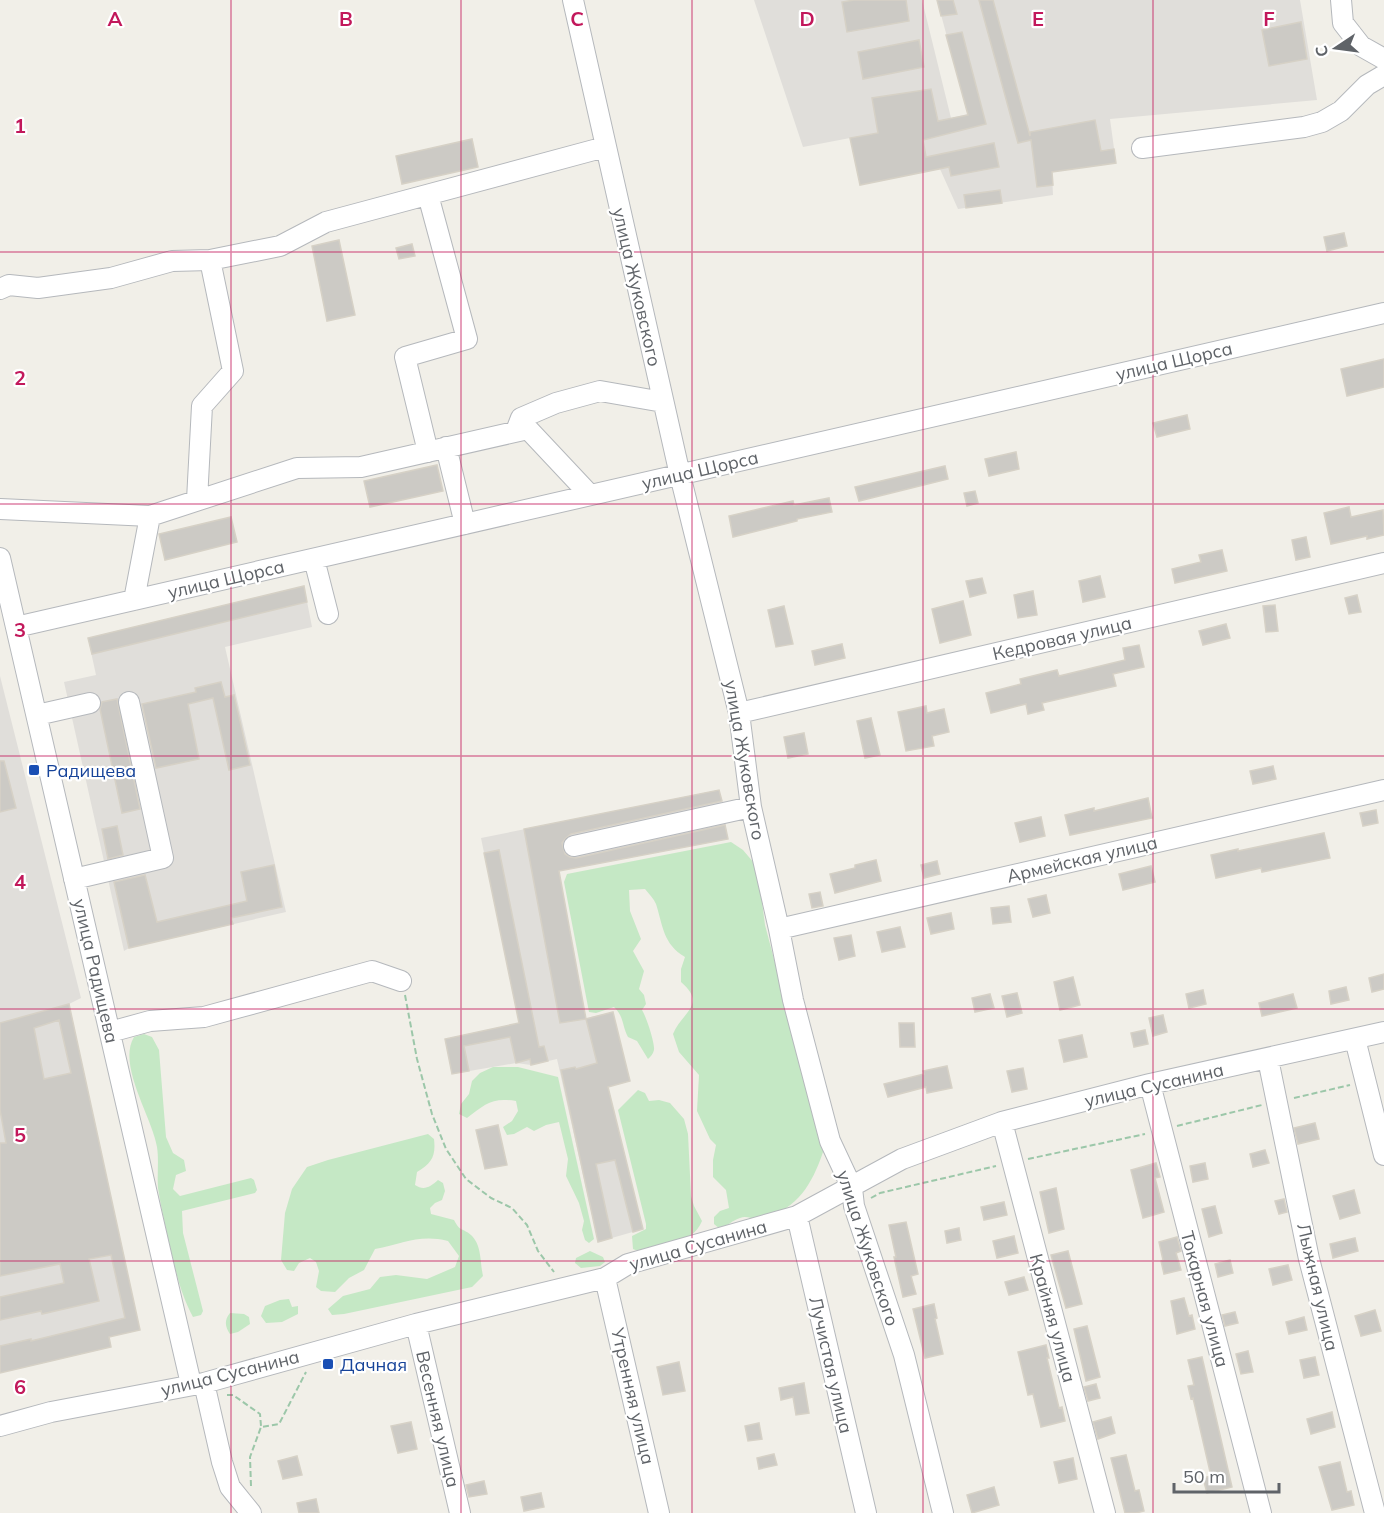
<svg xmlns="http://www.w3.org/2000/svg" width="1384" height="1513" font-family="Mulish,sans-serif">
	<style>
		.industrial { fill: #e0deda }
		.green { fill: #c5e8c5 }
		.building { fill: #cccac5; stroke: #d6d1c6; stroke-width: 1.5; fill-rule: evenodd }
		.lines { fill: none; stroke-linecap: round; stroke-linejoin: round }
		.minor-casing { stroke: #b5b8bc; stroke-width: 22 }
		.path { stroke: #9cc7a9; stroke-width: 2; stroke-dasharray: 6 3; stroke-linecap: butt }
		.minor { stroke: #fff; stroke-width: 20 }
		.grid { fill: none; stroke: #c2185b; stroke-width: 1.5; stroke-opacity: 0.55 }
		.transit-dot { fill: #1a4fb4; stroke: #fff; stroke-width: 2 }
		.labels { text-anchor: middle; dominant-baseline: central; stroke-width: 4.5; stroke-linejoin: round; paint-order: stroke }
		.street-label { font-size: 18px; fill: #5f6368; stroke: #fff }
		.transit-label { font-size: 18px; fill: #164399; stroke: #fff; text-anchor: start }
		.grid-label { font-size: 20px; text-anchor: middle; font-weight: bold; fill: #c2185b; stroke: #fff; stroke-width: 4.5; stroke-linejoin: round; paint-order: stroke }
	</style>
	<rect width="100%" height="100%" fill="#f1efe8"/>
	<path class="industrial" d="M754 0H922L951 118 968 114 937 0H1300L1317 100 1110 119 1116 163 1052 172 1053 195 958 209 940 169 860 185 850 138 803 147Z
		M304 586 312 627 225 647 286 912 129 948 124 951 64 682 96 675 88 638Z
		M0 676 81 998 69 1004 140 1330 109 1337 111 1347 0 1373Z
		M719 790 728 839 559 871 586 1018 613 1012 630 1081 608 1087 643 1229 598 1242 557 1059 531 1065 516 1063 452 1074 445 1039 519 1023 481 838Z"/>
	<path class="green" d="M731 842 743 850 754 863 759 879 765 925 824 1149C815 1177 801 1206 771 1215 767 1216 762 1219 758 1219 751 1219 746 1215 740 1218 733 1220 727 1226 720 1229L714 1224V1217L720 1211 729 1208 726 1190 713 1177V1160L716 1145 710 1139 697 1111 699 1075 679 1052 673 1034C681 1013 708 1005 681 982V969L685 957C663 944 663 926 656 904 654 899 649 894 645 889L629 890 630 911 641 939 633 951 644 971 639 989 644 995 646 1004 642 1010C646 1016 655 1043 654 1050 653 1054 651 1056 648 1059L637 1041 628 1037C622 1026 624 1016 614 1007L596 1013 589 1012 564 882 567 874Z
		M144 1034 152 1037 159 1050 166 1137 173 1153 184 1160 186 1171 176 1175 173 1189 180 1196 251 1178 254 1180 257 1190 255 1193 182 1211 183 1233 203 1311 201 1315 193 1317C178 1289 173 1259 166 1229 163 1215 160 1202 158 1188 157 1174 159 1160 157 1147 152 1117 117 1065 134 1037Z
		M493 1067H518L558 1077 594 1239 589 1243 585 1240 582 1230 584 1221 579 1203 566 1176 568 1159 559 1122 546 1125 534 1131 527 1127 514 1134 507 1135 503 1127 512 1121 518 1111 516 1101C492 1097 485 1104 467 1118L459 1114 461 1104 469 1094 472 1081 480 1073Z
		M638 1090 645 1093 649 1101 659 1100 670 1103 684 1119 688 1134 691 1196 694 1206 702 1221C692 1245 662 1246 638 1251L633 1249 632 1236 646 1229V1224L618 1110Z
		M428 1134 434 1139C436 1156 432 1163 417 1172L415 1185C424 1191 430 1187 438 1180L443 1183 445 1191 442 1200 435 1203 430 1208 431 1214 454 1220C460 1232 463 1228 471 1235 482 1245 480 1263 483 1276L472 1287 344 1314 332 1315 328 1309 343 1296 370 1289 380 1277 396 1275 427 1279 455 1267 459 1256 448 1241C419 1234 403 1244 375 1249L364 1270 349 1278 335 1292 321 1291 316 1287 319 1271 316 1262 310 1258 299 1263 294 1271 287 1270 281 1260 285 1213 292 1189 307 1167 328 1160Z
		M590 1251 603 1257 605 1262 600 1266 581 1268 575 1263 576 1258Z
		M289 1299 292 1307 298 1306V1314L282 1322 266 1323 261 1316 265 1306 280 1300Z
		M230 1313 244 1314 249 1317 250 1324 238 1332 230 1334C225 1327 224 1320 230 1313Z"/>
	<path class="building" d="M854 0H906L909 21 847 32 842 2Z
		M937 0H953L957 14 941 16Z
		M979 0H993L1030 136V132L1095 120 1101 151 1114 149 1116 163 1052 172 1053 185 1037 187 1031 140 1018 143Z
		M1301 22 1307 59 1269 66 1262 30Z
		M962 32 986 124 923 140 926 157 994 143 999 167 951 176 949 167 860 185 850 138 878 133 872 98 931 89 938 121 968 115 946 35Z
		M919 40 924 67 863 79 858 52Z
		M472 139 478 167 402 184 396 156Z
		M1000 190 1002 203 966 208 964 195Z
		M1344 233 1347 246 1327 251 1324 237Z
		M339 240 355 315 327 321 312 246Z
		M412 244 415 256 399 259 396 248Z
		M1384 359V387L1347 396 1341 369Z
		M1187 415 1190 429 1157 437 1153 423Z
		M1016 452 1019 469 989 476 985 459Z
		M437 465 443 491 370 507 364 481Z
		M945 466 948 479 859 501 855 487Z
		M975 491 978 503 967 506 964 493Z
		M829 498 832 512 797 519V521L733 537 729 516 793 501 794 505Z
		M1349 507 1351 517 1383 510 1384 535 1367 539V536L1331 544 1324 513Z
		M231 517 237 542 165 560 159 534Z
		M1306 537 1310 557 1296 560 1292 540Z
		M1222 550 1227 571 1175 583 1172 569 1201 562 1199 555Z
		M1100 576 1105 597 1083 602 1079 581Z
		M982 578 986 593 970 597 966 581Z
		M304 586 307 602 92 654 88 638Z
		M1033 591 1037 615 1018 618 1014 595Z
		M1357 595 1361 612 1349 614 1345 598Z
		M963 601 971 635 940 643 932 609Z
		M1275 605 1278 631 1266 632 1263 606Z
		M784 606 793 644 776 647 768 610Z
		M1226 624 1230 638 1203 645 1199 631Z
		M842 644 845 658 815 665 812 651Z
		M1139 645 1144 667 1113 674 1116 686 1042 703 1044 710 1028 714 1026 704 991 713 986 693 1021 684 1020 679 1057 670 1059 676 1125 660 1123 648Z
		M221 682 225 697 234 695 250 765 229 770 213 698 188 704 199 759 156 768 142 704 196 692 195 688Z
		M117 699 140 809 122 813 100 709 102 702Z
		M926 706 927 713 944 709 949 732 932 736 934 746 906 751 898 712Z
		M871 718 880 755 865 758 857 721Z
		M804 733 808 754 788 758 784 737Z
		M0 761H4L16 808 0 812Z
		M1273 766 1276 779 1253 784 1250 771Z
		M719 790 722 801 571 834 566 838 562 843 565 854 570 857 576 858 725 825 728 839 559 871 586 1019 560 1023 524 829Z
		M1148 798 1152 818 1070 835 1065 815 1094 808V811Z
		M1376 810 1378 823 1363 826 1360 813Z
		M1041 817 1045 836 1020 842 1015 823Z
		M117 826 123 855 108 859 102 829Z
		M1324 833 1330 858 1262 872 1261 868 1216 878 1211 855 1238 849V851Z
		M499 850 539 1047 544 1046 548 1061 531 1065 530 1059 516 1063 510 1037 464 1046 469 1071 452 1074 445 1039 519 1023 484 853Z
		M876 860 881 881 835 893 830 874 855 868V865Z
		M937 861 940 874 924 878 921 865Z
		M274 865 282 907 231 918 233 924 129 948 114 882 145 875 157 922 247 901 241 872Z
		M1151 866 1155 882 1123 890 1119 874Z
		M820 892 823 906 812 908 809 894Z
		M1046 895 1050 913 1033 917 1028 899Z
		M1009 906 1011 922 993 924 991 908Z
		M951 913 954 929 931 934 927 918Z
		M900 927 905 947 882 952 877 932Z
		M851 935 855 956 839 960 834 938Z
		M1384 974V989L1372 992 1369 978Z
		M1073 977 1080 1005 1060 1010 1054 982Z
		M1346 987 1349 1000 1331 1004 1329 991Z
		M1203 990 1206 1004 1189 1008 1186 994Z
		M1017 993 1022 1013 1007 1017 1002 996Z
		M990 994 994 1008 975 1012 972 998Z
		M1293 994 1297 1008 1262 1016 1259 1003Z
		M69 1004 140 1330 109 1337 111 1347 0 1373V1346L31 1339V1341L125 1318 111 1255 89 1259 99 1301 42 1314 41 1311 0 1320V1297L64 1283 60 1264 0 1276V1143H6L0 1110V1023ZM59 1020 71 1073 44 1079 34 1028Z
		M613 1012 630 1081 608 1087 643 1229 633 1232 615 1160 596 1164 612 1238 598 1242 561 1070 575 1067 576 1069 597 1063 586 1019Z
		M1163 1015 1167 1032 1153 1036 1149 1018Z
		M899 1023H914L915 1047H900Z
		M1145 1030 1148 1044 1134 1047 1131 1033Z
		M1082 1035 1087 1057 1064 1062 1059 1040Z
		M947 1066 952 1088 927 1093 926 1087 888 1097 884 1084 924 1074 923 1071Z
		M1023 1068 1027 1089 1012 1092 1007 1071Z
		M1315 1123 1319 1139 1298 1144 1294 1128Z
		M498 1125 507 1165 485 1169 476 1130Z
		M1265 1150 1269 1163 1253 1167 1250 1154Z
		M1156 1163 1160 1177 1155 1178 1164 1212 1143 1218 1131 1170Z
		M1205 1163 1208 1179 1193 1182 1190 1166Z
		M1056 1188 1064 1229 1049 1233 1040 1192Z
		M1354 1190 1360 1213 1340 1219 1333 1196Z
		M1284 1199 1287 1212 1279 1214 1275 1201Z
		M1004 1202 1007 1215 984 1220 981 1207Z
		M1215 1206 1222 1233 1209 1237 1202 1209Z
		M906 1222 918 1274 911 1276 916 1294 903 1297 894 1257H896L889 1225Z
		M959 1228 961 1240 947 1243 945 1231Z
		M1014 1236 1018 1253 997 1258 993 1241Z
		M1177 1237 1181 1251 1176 1253 1181 1270 1164 1274 1161 1261 1163 1260 1159 1242Z
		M1355 1238 1358 1251 1333 1258 1330 1244Z
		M1068 1251 1082 1304 1066 1308 1051 1255Z
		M1230 1260 1233 1273 1218 1277 1215 1264Z
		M1288 1265 1292 1280 1273 1285 1269 1269Z
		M1024 1277 1028 1290 1009 1295 1005 1282Z
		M1184 1298 1189 1316 1192 1315 1195 1329 1177 1334 1171 1301Z
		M934 1304 937 1318 935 1319 943 1354 925 1358 913 1309Z
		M1375 1310 1381 1331 1361 1336 1355 1316Z
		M1235 1312 1238 1323 1225 1326 1222 1315Z
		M1304 1317 1307 1330 1289 1334 1286 1322Z
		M1087 1326 1100 1377 1086 1381 1074 1329Z
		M1046 1345 1049 1358H1047L1059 1408 1062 1407 1065 1421 1041 1427 1033 1394 1028 1395 1018 1352Z
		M1248 1351 1253 1372 1241 1374 1236 1354Z
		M1202 1357 1232 1487 1207 1493 1203 1478 1211 1476 1193 1398 1191 1399 1188 1386 1194 1385 1188 1360Z
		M1315 1357 1319 1375 1304 1378 1300 1360Z
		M679 1362 685 1391 663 1395 657 1367Z
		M804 1383 809 1413 796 1415 793 1397 781 1400 779 1388Z
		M1096 1384 1100 1398 1088 1401 1084 1387Z
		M1332 1412 1335 1427 1311 1434 1307 1419Z
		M1111 1417 1115 1433 1098 1439 1093 1422Z
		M411 1422 417 1449 398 1453 391 1426Z
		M759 1423 762 1439 748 1441 745 1426Z
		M774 1454 777 1465 759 1469 757 1458Z
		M1126 1455 1135 1491 1139 1490 1144 1511 1136 1513H1125L1111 1458Z
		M297 1456 302 1475 283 1479 278 1461Z
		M1073 1458 1077 1479 1059 1483 1054 1462Z
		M1340 1462 1347 1492 1351 1491 1354 1505 1332 1510 1319 1467Z
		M484 1481 487 1494 469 1497 466 1485Z
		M994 1487 999 1505 972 1513 967 1495Z
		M541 1493 544 1507 524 1511 521 1497Z
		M316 1499 319 1513H299L297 1503Z"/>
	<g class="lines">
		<g class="minor-casing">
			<path id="minor" d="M573 0 680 475 739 713 751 807 779 929 793 1000 830 1141 852 1188 854 1206 904 1355 943 1513
				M1341 0 1343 23 1361 46 1384 59
				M1142 148 1304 127 1322 122 1341 111 1367 85 1384 75
				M0 289 9 285 38 288 111 278 172 261 210 260
				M516 431 521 418 556 403 600 391 663 402
				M446 447 465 524
				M428 452 405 357 467 339 428 195
				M197 500 202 406 233 371 210 260 280 246 326 222 605 147
				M0 509 150 516 297 468 361 467 528 429 590 495
				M0 558 191 1384
				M314 559 328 614
				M134 600 150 516
				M16 627 1384 313
				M739 713 1384 563
				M37 715 90 703
				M574 846 751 807
				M74 879 163 858 129 702
				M779 929 1384 790
				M110 1032 150 1021 204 1017 372 971 401 981
				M1355 1039 1384 1155
				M1268 1059 1309 1259 1375 1513
				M1150 1084 1261 1513
				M1002 1122 1105 1513
				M797 1216 866 1513
				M605 1278 659 1513
				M416 1324 460 1513
				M204 1383 222 1462 230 1487 251 1513
				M0 1426 51 1412 204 1383 416 1324 605 1278 628 1264 797 1216 902 1159 1002 1122 1150 1084 1384 1032"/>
		</g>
		<path class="path" d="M405 995 417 1059 432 1114 446 1149 466 1179 491 1198 512 1208 527 1225 538 1251 554 1272
			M1294 1098 1350 1085
			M1177 1126 1262 1105
			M1028 1159 1145 1134
			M871 1198 880 1193 996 1166
			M227 1395H233L260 1414 261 1426
			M251 1486 250 1457 261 1427 279 1424 306 1372"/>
		<use href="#minor" class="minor"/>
	</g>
	<path class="grid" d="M231 0V1513M461 0V1513M692 0V1513M923 0V1513M1153 0V1513M0 252H1384M0 504H1384M0 756H1384M0 1009H1384M0 1261H1384"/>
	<g class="transit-dot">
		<rect x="28" y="764" width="12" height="12" rx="3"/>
		<rect x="322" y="1358" width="12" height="12" rx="3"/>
	</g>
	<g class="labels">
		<g class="street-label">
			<text transform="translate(637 287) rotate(77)">улица Жуковского</text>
			<text transform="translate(1174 361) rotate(-13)">улица Щорса</text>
			<text transform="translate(700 470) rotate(-13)">улица Щорса</text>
			<text transform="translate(226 579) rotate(-13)">улица Щорса</text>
			<text transform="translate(1062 638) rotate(-13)">Кедровая улица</text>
			<text transform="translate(745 760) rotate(80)">улица Жуковского</text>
			<text transform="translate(1082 859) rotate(-13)">Армейская улица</text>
			<text transform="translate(96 971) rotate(77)">улица Радищева</text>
			<text transform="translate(1154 1085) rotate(-13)">улица Сусанина</text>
			<text transform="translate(698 1245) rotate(-16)">улица Сусанина</text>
			<text transform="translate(868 1248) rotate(72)">улица Жуковского</text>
			<text transform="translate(1318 1287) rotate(77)">Лыжная улица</text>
			<text transform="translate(1205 1299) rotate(75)">Токарная улица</text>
			<text transform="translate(1053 1318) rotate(75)">Крайняя улица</text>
			<text transform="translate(831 1365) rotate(77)">Лучистая улица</text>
			<text transform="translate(230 1373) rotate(-14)">улица Сусанина</text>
			<text transform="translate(633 1396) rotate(77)">Утренняя улица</text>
			<text transform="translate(438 1419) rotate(77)">Весенняя улица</text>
		</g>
		<g class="transit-label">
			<text x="46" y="770">Радищева</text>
			<text x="340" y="1364">Дачная</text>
		</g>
	</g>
	<g class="grid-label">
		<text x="115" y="26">A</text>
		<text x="346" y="26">B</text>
		<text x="577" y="26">C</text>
		<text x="807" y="26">D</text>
		<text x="1038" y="26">E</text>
		<text x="1269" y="26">F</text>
		<text x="20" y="133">1</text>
		<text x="20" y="385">2</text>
		<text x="20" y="637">3</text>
		<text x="20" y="889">4</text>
		<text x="20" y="1142">5</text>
		<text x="20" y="1394">6</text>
	</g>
	<g transform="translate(1336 48) rotate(257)" stroke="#ffffff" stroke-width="4.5" paint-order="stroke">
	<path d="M0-4.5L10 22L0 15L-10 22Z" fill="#5f6368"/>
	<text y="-9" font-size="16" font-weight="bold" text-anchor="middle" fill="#5f6368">С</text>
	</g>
	<path d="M1174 1483v9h105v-9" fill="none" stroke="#5f6368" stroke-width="3"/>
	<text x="1183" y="1483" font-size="18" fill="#5f6368" stroke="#ffffff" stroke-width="4.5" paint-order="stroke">50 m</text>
</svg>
